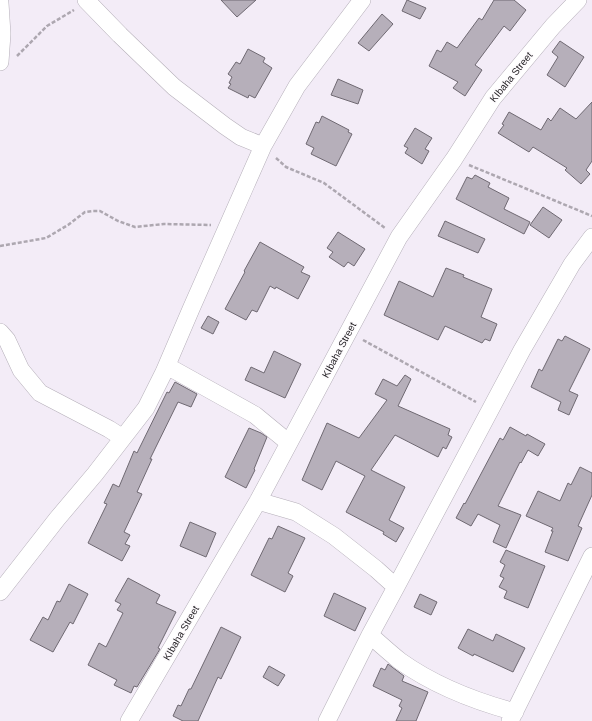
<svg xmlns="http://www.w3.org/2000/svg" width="592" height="721" font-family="Helvetica,sans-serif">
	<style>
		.building { fill: #b6afba; stroke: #6f6972 }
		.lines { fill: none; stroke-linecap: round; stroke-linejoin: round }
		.minor-casing { stroke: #b5afb9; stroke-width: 18 }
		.path { stroke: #ada7b0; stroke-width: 2.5; stroke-dasharray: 4 2; stroke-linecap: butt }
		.minor { stroke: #fff; stroke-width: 17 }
		.labels { text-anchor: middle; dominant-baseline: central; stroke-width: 3; stroke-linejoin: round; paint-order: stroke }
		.street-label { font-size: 10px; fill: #1e1b1f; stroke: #fdfbfd }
	</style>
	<rect width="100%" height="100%" fill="#f3ecf7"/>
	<path class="building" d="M221 0H256L237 17Z
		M407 0 426 8 420 19 402 11Z
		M494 0H514L526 10 510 31 504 26 475 65 482 70 465 96 453 88 458 82 429 66 437 50 441 52 447 42 457 48 479 18 482 20Z
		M382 14 393 24 369 51 358 43Z
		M560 41 584 57 565 87 547 75 558 57 552 52Z
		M248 49 265 58 263 62 272 68 255 98 249 95 248 98 228 88 231 84 229 83 232 77 228 74 236 62 240 64Z
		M338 79 363 90 358 104 331 95Z
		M592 102V161L586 170 590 174 581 184 565 170 567 168 533 147 529 152 498 133 504 125 502 124 509 112 541 130 548 118 551 121 560 108 576 119Z
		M322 116 349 130 348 132 352 134 336 166 311 154 314 148 306 144 316 122 319 123Z
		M415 128 432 138 425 149 429 151 422 164 405 153 408 148 404 146Z
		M475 175 490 183 488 187 509 198 504 209 530 222 524 234 456 199 467 177 472 179Z
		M543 207 562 220 549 238 530 225Z
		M445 221 485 239 478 253 438 236Z
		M338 232 365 249 354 266 348 262 344 267 329 257 333 252 327 248Z
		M260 242 304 267 301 272 310 276 298 299 276 287 275 289 270 286 257 312 252 310 246 320 225 309 245 272 244 271Z
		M446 268 464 275 463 277 492 289 481 317 497 324 490 341 485 339 482 343 445 326 438 340 384 315 399 281 433 297Z
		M208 316 219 322 213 334 201 328Z
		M565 336 590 349 569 391 578 395 569 415 558 410 561 402 531 387 539 369 542 371 558 339 562 341Z
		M274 351 301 364 285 398 245 380 251 367 264 373Z
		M405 375 411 379 398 406 450 429 448 435 452 437 446 449 443 447 438 457 395 435 371 470 405 487 389 520 404 528 396 542 383 534 384 532 346 512 365 476 336 461 322 490 302 480 327 423 359 438 387 400 375 394 383 379 397 386Z
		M175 382 197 394 191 407 178 402 150 459H152L137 492 142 494 124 532 130 535 125 544 130 546 122 561 88 543 107 504 104 503 113 484 119 487 134 451 137 453 167 392 169 393Z
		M510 427 526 436 527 434 545 444 538 456 528 450 521 463 520 462 498 506 521 515 506 548 493 542 500 525 478 514 471 526 456 518 464 503 465 504 500 438 503 440Z
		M249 428 261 433 267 437 254 469 255 470 246 488 225 477Z
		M580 467 592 473V495L578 526 582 528 568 561 545 552 553 531H551L553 528 526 516 538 491 560 501 568 483 571 485Z
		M190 522 216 533 206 557 180 546Z
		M278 526 305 538 288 573 293 576 285 592 251 575 269 538 272 539Z
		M506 550 545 566 528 608 504 598 507 591 499 587 504 578 500 576 505 565 500 562Z
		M128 578 160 595 156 603 176 612 158 648 160 649 137 687 134 686 131 693 114 685 117 680 88 665 99 643 106 647 123 613 117 610 121 604 115 601Z
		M69 584 88 594 73 624 70 622 53 652 30 640 43 617 48 620 57 601 60 602Z
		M334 593 366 608 355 631 324 616Z
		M420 594 437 602 431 615 414 607Z
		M221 627 241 637 221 679 218 677 198 721H183L173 716 178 705 181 706 189 689H191Z
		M468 629 493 641 496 634 525 648 513 672 474 654 473 656 458 648Z
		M388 664 404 676 402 681 428 692 416 721H396L402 708 399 706 402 700 373 686 381 668 385 670Z
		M269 666 285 675 278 686 263 677Z"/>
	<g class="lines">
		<g class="minor-casing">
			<path id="minor" d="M86 0 120 35 174 87 225 126 241 137 263 146
				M0 3 2 34 0 62
				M0 332 7 340 21 370 40 393 109 429 123 438
				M167 366 255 415 289 443
				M258 501 296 512 334 536 376 569 396 587
				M0 592 57 519 95 474 146 408 164 372 191 309 263 146 297 86 362 0
				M370 635C380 644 390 653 400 661 435 686 474 701 515 712
				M129 721 258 501 399 237 454 159 493 98 553 26 578 0
				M327 721 370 635 396 587 522 350 572 264 592 237
				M510 721 592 556"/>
		</g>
		<path class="path" d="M17 56 47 26 74 10
			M276 158 286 167 324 183 385 228
			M469 165 592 216
			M0 246 46 238 68 225 85 212 93 211H100L118 221 135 227 164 224 211 225
			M363 340 476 402"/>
		<use href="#minor" class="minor"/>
	</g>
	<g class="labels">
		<g class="street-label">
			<text transform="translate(511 77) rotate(-51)">KIbaha Street</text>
			<text transform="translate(339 350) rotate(-62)">KIbaha Street</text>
			<text transform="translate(181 633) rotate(-60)">KIbaha Street</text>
		</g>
	</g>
</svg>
